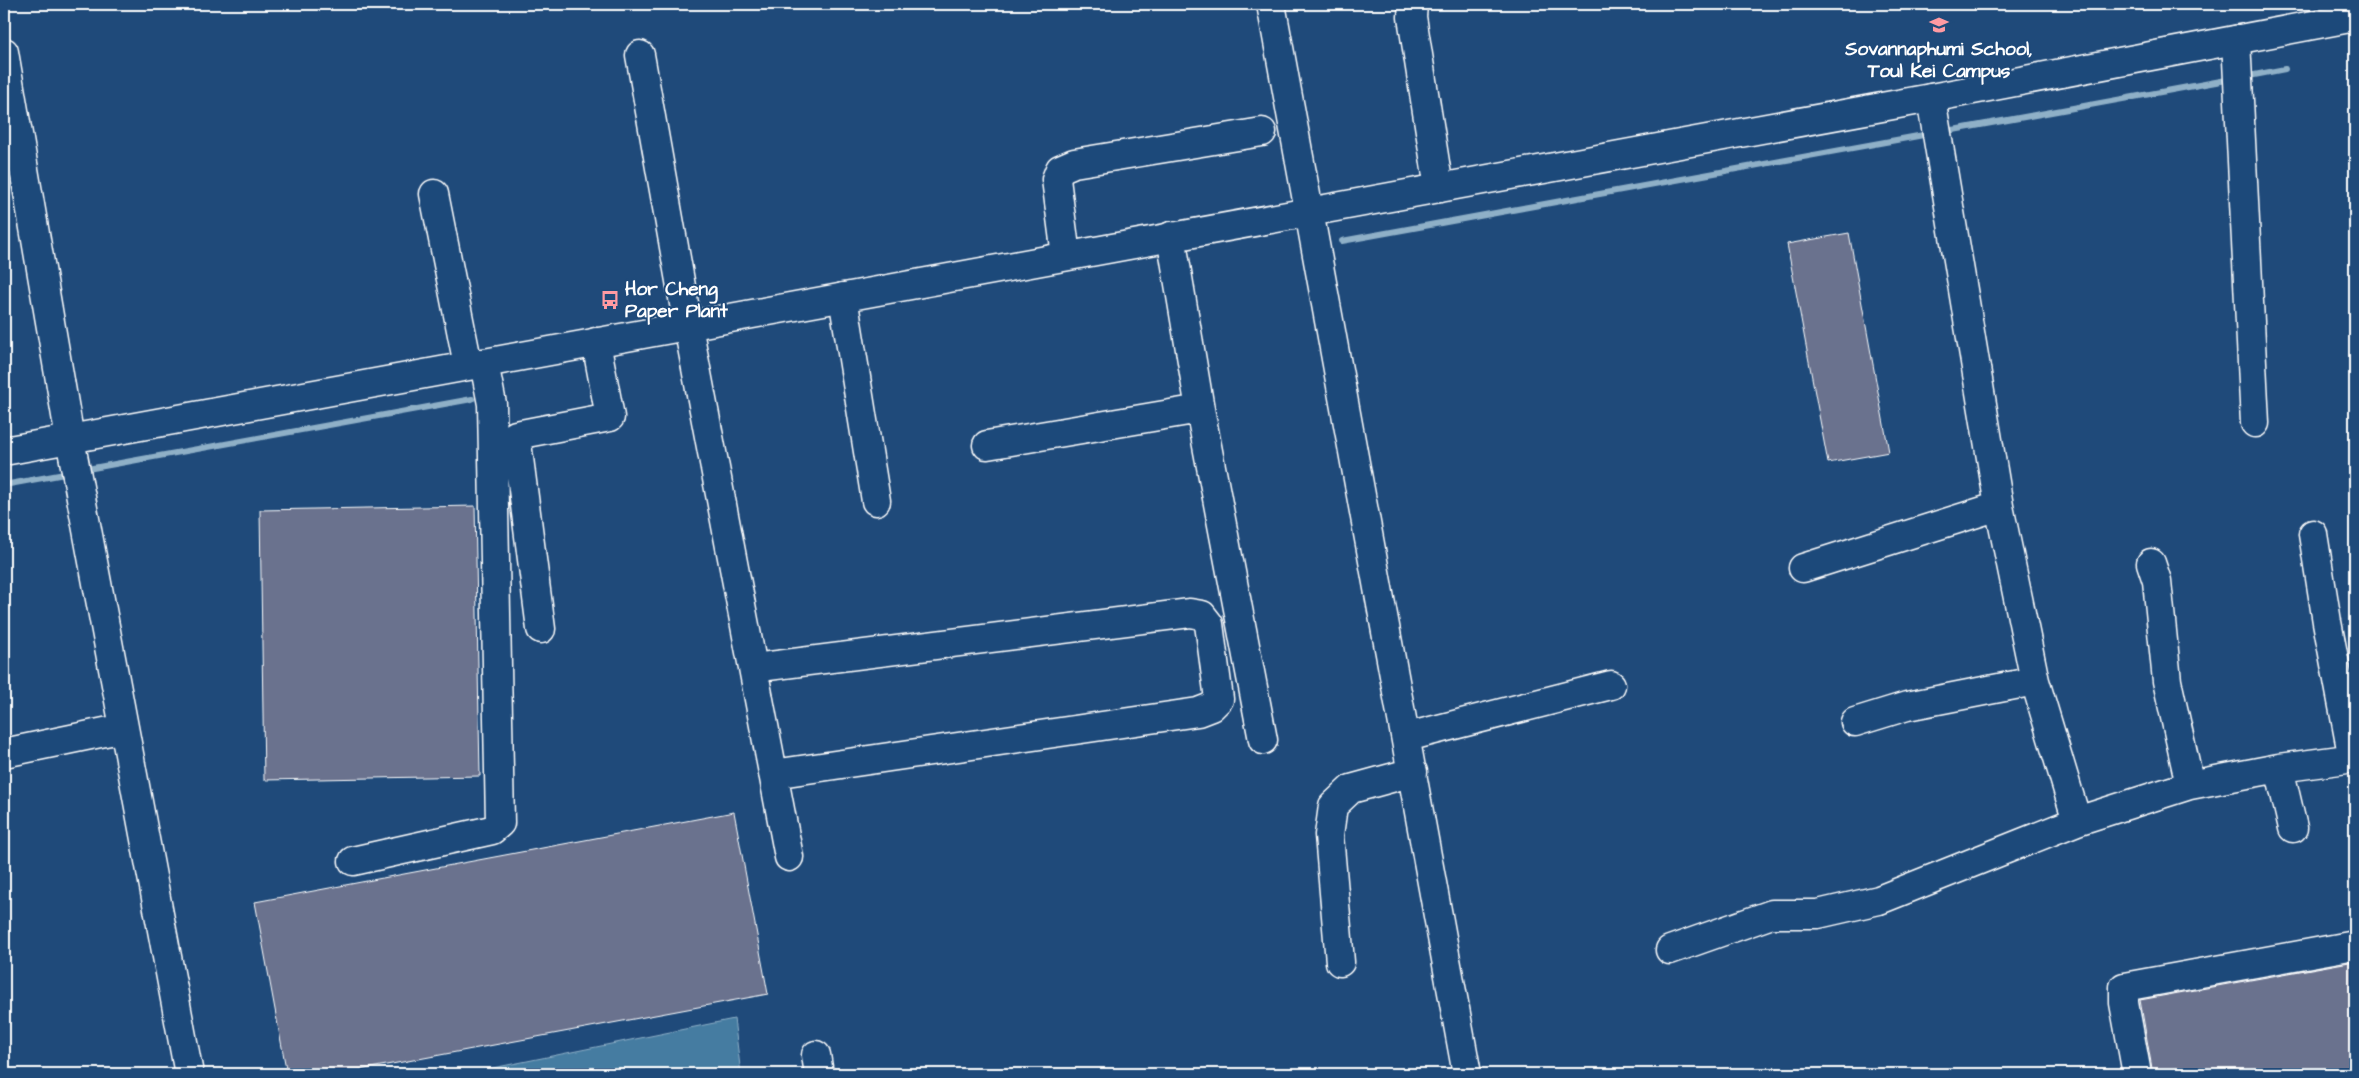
<svg xmlns="http://www.w3.org/2000/svg" width="2359" height="1078" font-family="'Architects Daughter',sans-serif">
	<style>
		.water { fill: #447ba1; stroke: #8fb0c7 }
		.lines { fill: none; stroke-linecap: round; stroke-linejoin: round }
		.stream { stroke: #8fb0c7; stroke-width: 6 }
		.building { fill: #6a728e; stroke: #fff }
		.minor-casing { stroke: #fff; stroke-width: 31 }
		.major-casing { stroke: #fff; stroke-width: 31 }
		.minor { stroke: #1f4a7a; stroke-width: 28 }
		.major { stroke: #1f4a7a; stroke-width: 28 }
		.labels { text-anchor: middle; dominant-baseline: central; stroke-width: 4; stroke-linejoin: round; paint-order: stroke }
		.poi-label { font-size: 19px; font-weight: bold; fill: #fff; stroke: #1f4a7a }
	</style>
	<rect width="100%" height="100%" fill="#1f4a7a"/>
	<filter id="ink" filterUnits="userSpaceOnUse"><feTurbulence type="fractalNoise" baseFrequency=".02" numOctaves="2"/><feDisplacementMap in="SourceGraphic" scale="10" xChannelSelector="R" yChannelSelector="G"/><feConvolveMatrix kernelMatrix="1 2 1 2 8 2 1 2 1" color-interpolation-filters="sRGB"/></filter>
	<g filter="url(#ink)">
		<path class="water" d="M734 1019 741 1074H484L483 1070Z"/>
		<g class="lines">
			<path class="stream" d="M2244 77 2285 69
				M1942 132 2232 79
				M1342 241 1929 134
				M82 470 472 399
				M4 485 70 473"/>
		</g>
		<path class="building" d="M1849 233 1889 452 1828 463 1787 244Z
			M475 506 480 776 264 780 260 510Z
			M734 812 768 994 338 1074H287L255 902Z
			M2355 961V1074H2153L2140 1000Z"/>
		<g class="lines">
			<g class="minor-casing">
				<path id="minor" d="M1271 4 1467 1074
					M1413 4 1412 17 1439 188
					M2236 40 2255 423
					M4 52 70 439 189 1074
					M640 55 688 326 789 857
					M1931 98 1999 506 2035 681 2077 821
					M434 194 468 365
					M1171 236 1200 409 1263 740
					M1066 256 1056 179 1060 169 1074 163 1262 132
					M843 297 876 501
					M987 445 1200 409
					M2313 534 2327 622 2353 759
					M2151 563 2157 581 2167 681 2190 785
					M1803 568 1999 506
					M541 629 516 435 610 417 596 342
					M753 668 1190 613 1202 615 1209 624 1219 699 1211 707 1198 712 773 774
					M1855 722 1907 706 2035 681
					M1407 737 1611 685
					M4 753 124 728
					M2279 768 2293 828
					M353 861 492 830 500 823 492 404 484 363
					M1670 950 1772 914H1818L1879 900 2077 821 2190 785 2279 768 2355 758
					M1340 962 1329 835 1333 806 1351 789 1413 772
					M816 1055 819 1074
					M2137 1074 2124 1003V987L2355 945"/>
			</g>
			<g class="major-casing">
				<path id="major" d="M4 451 1931 98 2355 17"/>
			</g>
			<use href="#minor" class="minor"/>
			<use href="#major" class="major"/>
		</g>
	</g>
	<defs>
		<g id="university-bare" transform="scale(1.5)"><path d="M0-5L7-2L0 1L-7-2ZM-4 1L0 2.5L4 1V4Q0 6-4 4Z" fill="#ff9aa2" stroke="#1f4a7a" stroke-width="2.5" paint-order="stroke"/></g>
		<g id="bus-bare" transform="scale(1.5)"><path d="M-5-6H5V4H4V6H2V4H-2V6H-4V4H-5ZM-3.5-4V0h7V-4ZM-3.5 1.2v1.5H-2V1.2ZM2 1.2v1.5H3.5V1.2Z" fill="#ff9aa2" stroke="#1f4a7a" stroke-width="2.5" paint-order="stroke"/></g>
	</defs>
	<g fill-rule="evenodd">
		<use href="#university-bare" x="1939" y="25"/>
		<use href="#bus-bare" x="610" y="300"/>
	</g>
	<g class="labels">
		<g class="poi-label">
			<text x="1939" y="49">Sovannaphumi School,<tspan x="1939" dy="22">Toul Kei Campus</tspan></text>
			<text x="625" y="289" text-anchor="start">Hor Cheng<tspan x="625" dy="22">Paper Plant</tspan></text>
		</g>
	</g>
	<rect width="2359" height="1078" fill="none" stroke="#1f4a7a" stroke-width="20"/>
	<rect x="10" y="10" width="2339" height="1058" fill="none" stroke="#fff" stroke-width="2" filter="url(#ink)"/>
</svg>
